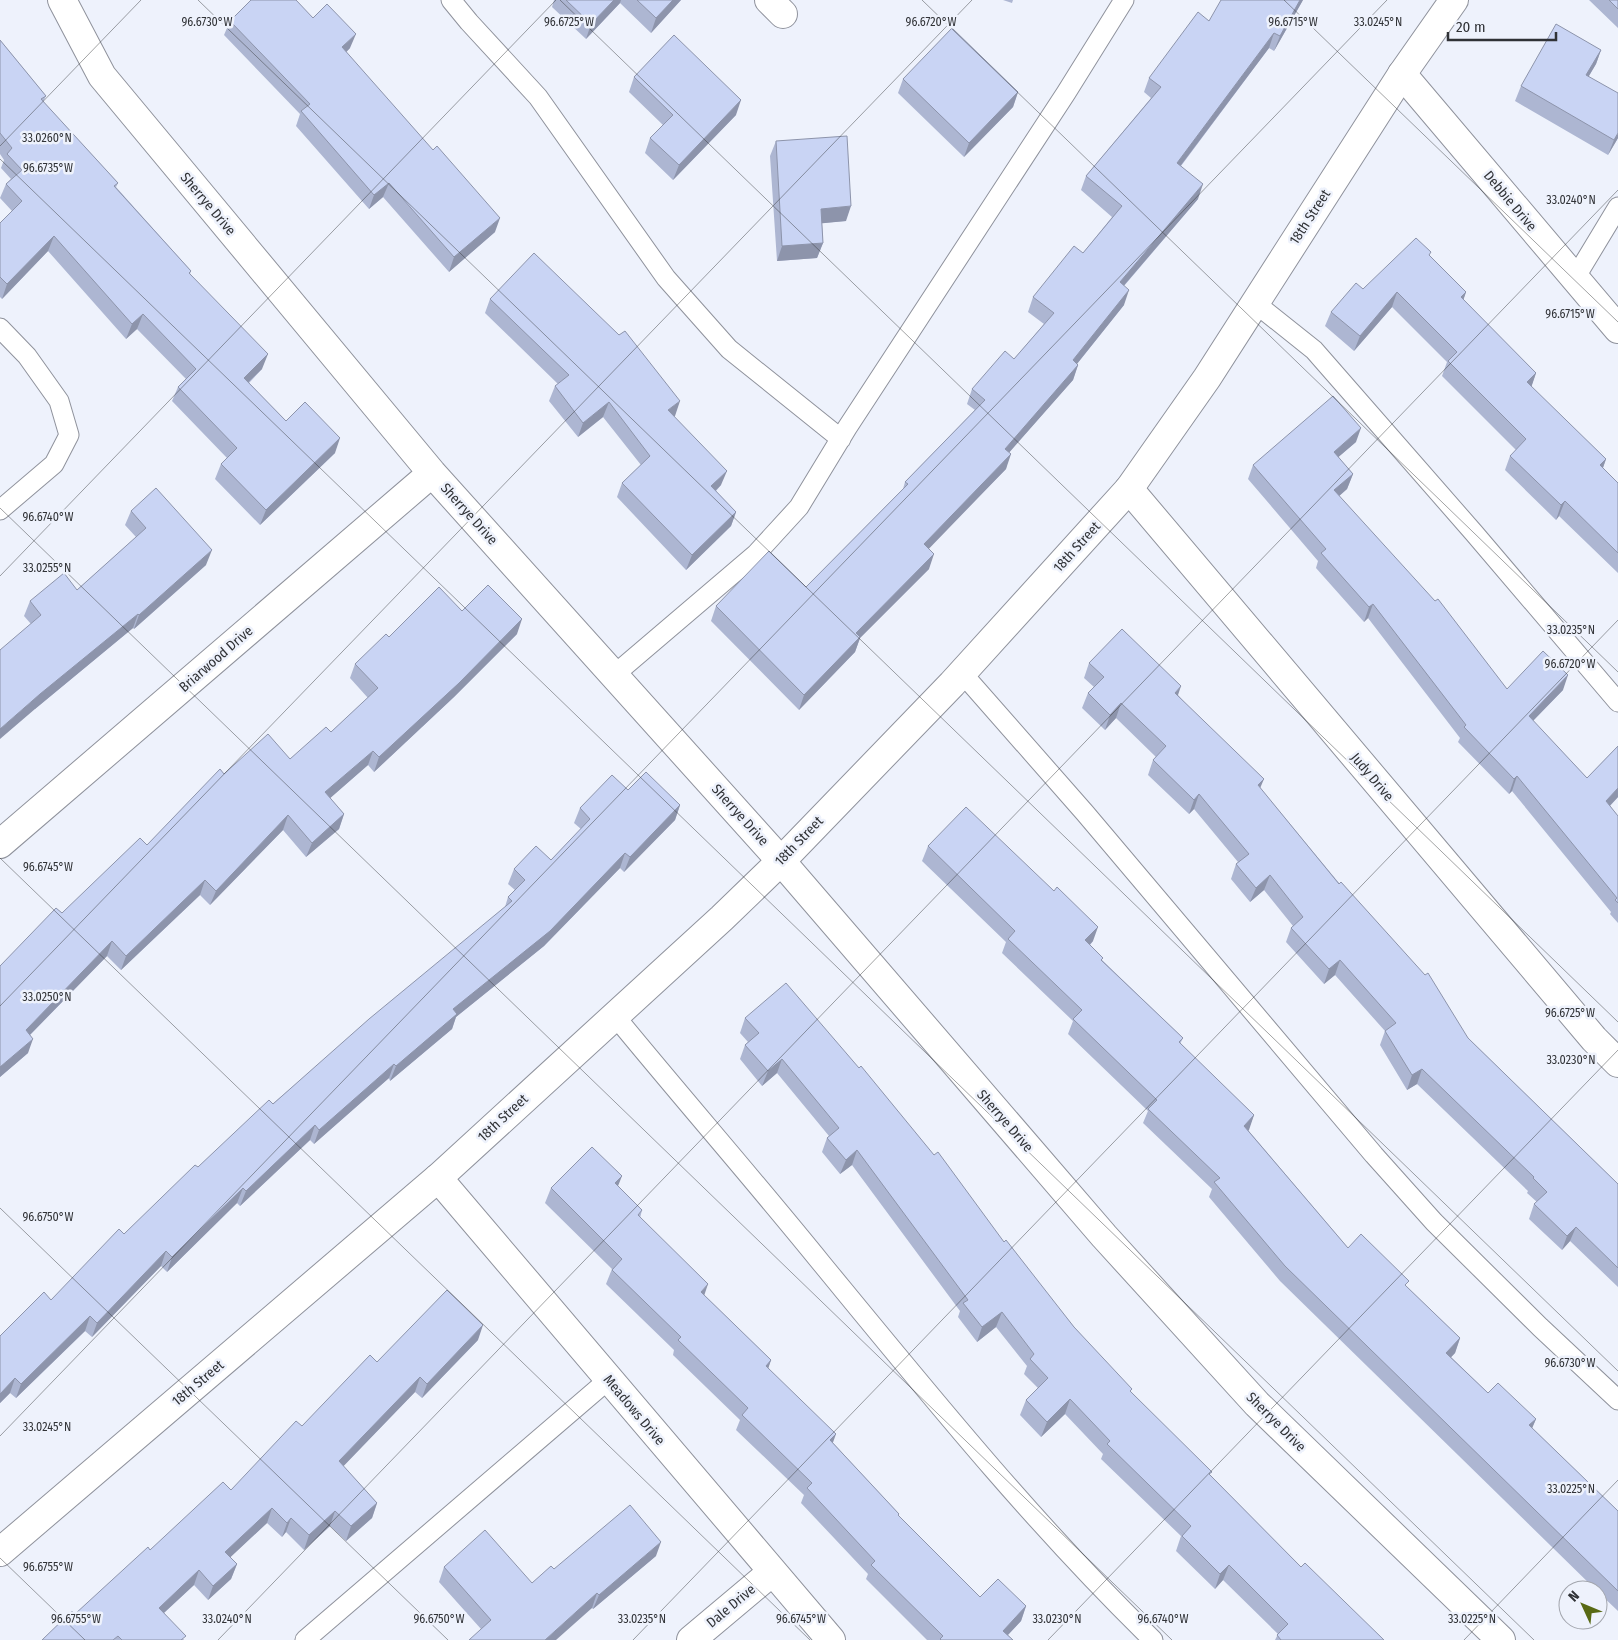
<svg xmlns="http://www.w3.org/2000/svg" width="1618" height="1640" font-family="'Fira Sans Condensed',sans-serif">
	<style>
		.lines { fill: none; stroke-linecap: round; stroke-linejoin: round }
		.service-casing { stroke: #8f929c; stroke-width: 21 }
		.minor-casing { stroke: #8f929c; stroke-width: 30 }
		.tertiary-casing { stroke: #8f929c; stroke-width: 30 }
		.service { stroke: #fff; stroke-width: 19 }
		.minor { stroke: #fff; stroke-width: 28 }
		.tertiary { stroke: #fff; stroke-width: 28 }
		.wall { fill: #adb6d2 }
		.shaded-wall { fill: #8d94ab }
		.building { fill: #c9d4f4; stroke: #8d94ab }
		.ticks { fill: none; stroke: #303236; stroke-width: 1; stroke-opacity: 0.45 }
		.labels { text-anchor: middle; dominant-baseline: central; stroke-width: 5; stroke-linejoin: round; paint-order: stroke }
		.street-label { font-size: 14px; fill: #303236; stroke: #eef2fc }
		.ticks-label { font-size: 12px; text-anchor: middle; fill: #303236; stroke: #eef2fc; stroke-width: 5; stroke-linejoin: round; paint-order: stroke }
	</style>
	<rect width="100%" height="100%" fill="#eef2fc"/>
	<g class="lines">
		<g class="service-casing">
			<path id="service" d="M451 0 469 22 538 97 666 278 729 349 841 439
				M1575 278 1618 207
				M1255 303 1314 350 1474 533 1618 702
				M0 328 27 356 59 401 69 435 54 464 0 510
				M962 673 1085 813 1374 1155 1434 1222 1540 1327 1618 1400
				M614 675 756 554 799 507 847 428 1066 93 1124 0
				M615 1016C683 1099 754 1180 822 1264 928 1393 1033 1523 1153 1640
				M305 1640 608 1380"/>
		</g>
		<g class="minor-casing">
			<path id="minor" d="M62 0 102 76 432 473 781 861 1104 1236 1257 1404 1501 1640
				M769 0 783 14
				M1402 74 1618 329
				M1129 489 1594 1039 1618 1063
				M0 844 432 473
				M438 1178 831 1640
				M691 1640 772 1572"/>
		</g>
		<g class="tertiary-casing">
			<path id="tertiary" d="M0 1552 438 1178 722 918 781 861 952 684 1129 489 1207 378 1402 74 1454 0"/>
		</g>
		<use href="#service" class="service"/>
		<use href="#minor" class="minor"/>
		<use href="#tertiary" class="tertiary"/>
	</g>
	<path class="wall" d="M554 0H681L651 33 620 3 586 39 552 7Z
		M1003 0H1013L1012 3Z
		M1303 0 1274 51 1269 48 1181 166 1198 199 1124 286V305L1077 364 1078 365 1073 380 1009 452 1006 469 928 548 929 569 860 638 855 652 799 710 711 621 716 606 806 587 903 489 905 482 975 410 967 404 972 389 1014 359 1044 324 1028 312 1033 297 1083 253 1112 217 1081 190 1086 176 1151 98 1144 92 1149 78 1209 21Z
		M1589 0H1618V28Z
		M313 18 350 48 346 52 495 232 449 272 383 197 369 209 296 126 300 114 224 35 230 21Z
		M0 40 46 96 43 102 118 183 116 187 191 271 190 274 262 369 249 383 286 421 335 453 260 525 215 479 221 464 227 458 172 401 178 387 186 379 137 329 126 339 48 251 2 299 0 297V223L12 211 0 198 6 184 11 179 1 168 4 160 0 154Z
		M1601 50 1596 64 1589 76 1618 138 1608 155 1515 101 1521 86Z
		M634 77 736 115 673 180 645 153 650 138 663 125 629 92Z
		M903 79 1018 92 1013 107 964 157 898 93Z
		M776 141 846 221 822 223 823 243 817 258 777 261 770 156Z
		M1430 256 1466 292 1463 300 1536 373 1531 387 1606 459 1603 468 1618 483V573L1559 516 1556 520 1505 470 1510 456 1516 450 1442 376 1447 362 1392 307 1354 351 1325 326 1331 312 1363 289Z
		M490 299 675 416H674L721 485 716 491 736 512 731 526 686 570 617 497 622 483 641 465 603 417 578 437 549 401 555 386 558 384 485 313Z
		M1356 442 1338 457 1353 474 1347 489 1339 496 1507 689 1563 690 1533 721 1587 778 1618 746V797L1610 806 1618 816V923L1610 914 1611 912 1512 791 1509 794 1458 742 1460 738 1368 618 1364 622 1316 568 1318 561 1248 479 1253 465Z
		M131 511 206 565 134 629 133 628 35 709 31 624 24 616 30 601 77 590 136 537 125 525Z
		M462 611 517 634 454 697 374 772 368 765 330 798 344 814 339 829 306 857 283 830 210 905 200 895 121 970 107 956 30 1035 28 1053 0 1077V966L62 913 147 845 224 774 290 759 331 732 368 698 350 678 355 664 389 637Z
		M1089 663 1178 695 1260 788 1468 1038 1618 1184V1287L1570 1241 1562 1250 1529 1219 1534 1204 1537 1202 1527 1193 1528 1191 1417 1084 1407 1090 1380 1045 1385 1031 1335 975 1324 984 1286 942 1291 928 1293 926 1264 890 1250 902 1231 879 1236 864 1238 862 1194 809 1189 814 1148 775 1153 760 1156 757 1116 718 1105 730 1082 708 1088 693 1094 687 1084 678Z
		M628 790 680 805 675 820 624 872 620 868 544 946 456 1017 452 1029 390 1081 389 1078 314 1144 310 1140 240 1206 237 1203 167 1272 161 1266 92 1337 85 1331 16 1398 10 1393 0 1403V1336L51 1300 198 1167 505 907 508 897 515 890 508 884 514 869 551 860 581 829 574 823 580 808Z
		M928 846 1093 941 1090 945 1102 960 1183 1038 1180 1044 1254 1115 1248 1130 1348 1248 1407 1287 1460 1338 1455 1353 1451 1357 1488 1393 1536 1419 1532 1428 1618 1511V1611L1598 1592V1590H1596L1280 1281 1209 1197 1212 1189 1143 1123 1148 1111 1068 1034 1073 1021 1002 953 1006 942 922 861Z
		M745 1018 1004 1242 1074 1327 1131 1392 1211 1476 1301 1567 1384 1640H1275L1278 1634 1223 1580 1215 1589 1176 1551 1181 1536 1101 1459 1103 1454 1065 1414 1041 1437 1020 1415 1026 1400 1038 1388 1024 1374 1027 1366 996 1327 977 1342 958 1317 960 1311 852 1165 840 1174 822 1152 827 1138 829 1136 777 1073 762 1086 740 1059 745 1045 748 1042 740 1033Z
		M618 1186 642 1210 640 1218 704 1295 771 1360 768 1368 833 1443 899 1514 898 1516 980 1597 1026 1606 1021 1621 1008 1635 1013 1640H927L866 1579 868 1574 801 1503 804 1495 736 1430 740 1420 673 1355 674 1350 606 1284 612 1269 545 1203 551 1188Z
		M478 1340 422 1398 415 1392 343 1466 377 1503 372 1518 346 1541 330 1526 304 1550 286 1532 282 1537 267 1523 230 1557 237 1564 231 1579 208 1600 194 1585 164 1613 184 1640H42L75 1614 150 1550 231 1490 302 1426 377 1362Z
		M656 1556 593 1609 592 1608 481 1629 439 1582 444 1567 532 1583 554 1569Z"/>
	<path class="shaded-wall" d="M614 0H621L620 3 586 39 591 24Z
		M673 0H681L651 33 656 18Z
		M1300 0H1303L1274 51 1280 36Z
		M1274 33 1269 48 1172 177 1177 163Z
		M356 34 350 48 337 62 342 47Z
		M1601 50 1596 64 1581 89 1586 75Z
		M1018 92 1013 107 964 157 969 143Z
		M741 100 736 115 673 180 679 165Z
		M1618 133V138L1608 155 1614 140Z
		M389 183 383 197 369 209 374 195Z
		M1203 184 1198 199 1114 297 1120 282Z
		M851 206 846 221 815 224 821 209Z
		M500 218 495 232 449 272 454 257Z
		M54 236 48 251 2 299 7 284Z
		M823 243 817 258 777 261 782 246Z
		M1129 290 1124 305 1068 375 1073 360Z
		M1397 292 1392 307 1354 351 1360 336Z
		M1466 292 1461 307V297Z
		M143 314 137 329 126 339 132 324Z
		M268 354 262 369 238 392 244 378Z
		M1078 365 1073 380 1000 463 1005 449Z
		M1536 373 1531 388 1527 382Z
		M680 401 675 416 663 425 668 410Z
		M609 402 603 417 578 437 583 423Z
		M1361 428 1356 442 1328 466 1334 452Z
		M340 438 335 453 260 525 266 510Z
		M1011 454 1006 469 919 559 924 544Z
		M1606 459 1601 473 1600 465Z
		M727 471 721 485 706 500 711 486Z
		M1353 474 1347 489 1329 505 1334 490Z
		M1565 501 1559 516 1556 520 1561 505Z
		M736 512 731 526 686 570 692 555Z
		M212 550 206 565 134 629 139 615Z
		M934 554 929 569 860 638 855 652 799 710 804 695 856 633Z
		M1373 604 1368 618 1364 622 1369 607Z
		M138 614 133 628 35 709 0 739V729L40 694Z
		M522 619 517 634 454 697 374 772 379 757Z
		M1568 675 1563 690 1523 731 1529 716Z
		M1181 686 1176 701 1175 693Z
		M1121 703 1116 718 1105 730 1110 715Z
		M373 751 368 765 320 807 325 792Z
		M1517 776 1512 791 1509 794 1514 779Z
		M1264 779 1258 793V785Z
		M1618 788V797L1600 816 1606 801Z
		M1199 794 1194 809 1189 814 1194 800Z
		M680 805 675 820 624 872 630 857Z
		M344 814 339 829 306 857 312 843Z
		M288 815 283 830 210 905 216 891Z
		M625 853 620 868 544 946 456 1017 452 1029 390 1081 396 1066 453 1009Z
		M1270 875 1264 890 1250 902 1256 888Z
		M205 880 200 895 121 970 126 956Z
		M1098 927 1093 941 1080 955 1085 940Z
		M112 941 107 956 20 1045 26 1030Z
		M1340 960 1335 975 1324 984 1329 969Z
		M33 1039 28 1053 0 1077V1067Z
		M782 1059 777 1073 762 1086 768 1071Z
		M394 1064 389 1078 314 1144 319 1130Z
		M1422 1069 1417 1084 1407 1090 1412 1075Z
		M1254 1115 1249 1130 1239 1140 1244 1126Z
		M315 1125 310 1140 240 1206 246 1191Z
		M857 1150 852 1165 840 1174 846 1160Z
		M622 1176 616 1191 615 1183Z
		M243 1188 237 1203 167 1272 172 1257Z
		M1576 1227 1570 1241 1562 1250 1567 1236Z
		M166 1251 161 1266 92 1337 97 1323Z
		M708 1284 703 1299 701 1292Z
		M1002 1312 996 1327 977 1342 982 1327Z
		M90 1316 85 1331 16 1398 21 1384Z
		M483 1325 478 1340 422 1398 427 1384Z
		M1460 1338 1455 1353 1441 1368 1446 1353Z
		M771 1360 766 1375V1366Z
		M420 1377 415 1392 334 1476 339 1461Z
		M15 1378 10 1393 0 1403V1394Z
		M1070 1399 1065 1414 1041 1437 1047 1422Z
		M1536 1419 1530 1433 1529 1425Z
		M836 1434 831 1448 830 1440Z
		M377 1503 372 1518 346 1541 351 1526Z
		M272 1508 267 1523 220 1567 225 1552Z
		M335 1511 330 1526 304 1550 309 1535Z
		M291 1518 286 1532 282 1537 287 1523Z
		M661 1542 656 1556 593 1609 599 1595Z
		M237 1564 231 1579 208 1600 213 1586Z
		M1229 1565 1223 1580 1215 1589 1220 1574Z
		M199 1570 194 1585 154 1622 159 1608Z
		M597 1593 592 1608 556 1640H545Z
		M1026 1606 1021 1621 1003 1640V1631Z"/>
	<path class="building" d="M251 0H296L313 18 327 4 356 34 342 47 433 150 437 146 500 218 454 257 389 183 374 195 301 111 310 104 230 21Z
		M566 0H614L591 24Z
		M637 0H673L656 18Z
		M1221 0H1300L1280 36 1274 33 1177 163 1203 184 1120 282 1129 290 1073 360 1078 365 1005 449 1011 454 924 544 934 554 856 633 860 637 804 695 716 606 769 551 806 587 908 484 905 482 985 400 972 389 1005 351 1014 359 1054 313 1033 297 1074 246 1083 253 1122 206 1086 176 1161 87 1149 78 1198 12 1209 21Z
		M1609 0H1618V9Z
		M1556 24 1601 50 1586 75 1618 93V133L1614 140 1521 86Z
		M952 28 1018 92 969 143 903 79Z
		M674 35 741 100 679 165 650 138 673 115 634 77Z
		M0 40 46 96 41 99 118 183 114 186 191 271 189 273 268 354 244 378 286 421 305 402 340 438 266 510 221 464 237 448 178 387 196 369 143 314 132 324 54 236 7 284 0 277V223L22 201 6 184 22 170 7 154 12 148 0 133Z
		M847 136 851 206 821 209 823 243 782 246 776 141Z
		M1416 238 1431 252 1429 255 1466 292 1461 297 1536 373 1527 382 1606 459 1600 465 1618 483V553L1565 501 1561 505 1510 456 1526 439 1448 361 1457 352 1397 292 1360 336 1331 312 1356 283 1363 289Z
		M534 253 619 335 625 331 680 401 668 410 727 471 711 486 736 512 692 555 622 483 650 456 609 402 583 423 555 386 569 375 490 299Z
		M1333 396 1361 428 1334 452 1353 474 1334 490 1435 601 1438 599 1507 689 1543 651 1568 675 1529 716 1587 778 1618 746V788L1606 801 1618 816V903L1615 900 1617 898 1517 776 1514 779 1464 727 1466 725 1373 604 1369 607 1321 553 1326 549 1253 465Z
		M156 488 212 550 139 615 138 614 40 694 0 729V650L41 615 30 601 64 573 77 590 146 528 131 511Z
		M488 585 522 619 459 683 379 757 373 751 325 792 344 814 312 843 288 815 216 891 205 880 126 956 112 941 26 1030 33 1039 0 1067V966L56 908 62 913 140 838 147 845 220 769 224 774 268 734 290 759 326 727 331 732 378 688 355 664 386 634 389 637 439 587 462 611Z
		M1122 629 1181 686 1175 693 1264 779 1258 785 1339 884 1341 882 1425 975 1428 973 1468 1038 1618 1184V1268L1576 1227 1567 1236 1534 1204 1547 1192 1533 1178 1534 1177 1422 1069 1412 1075 1385 1031 1396 1023 1340 960 1329 969 1291 928 1303 917 1270 875 1256 888 1236 864 1249 854 1199 794 1194 800 1153 760 1166 746 1121 703 1110 715 1088 693 1104 677 1089 663Z
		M646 772 680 805 630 857 625 853 550 931 453 1009 457 1014 396 1066 394 1064 319 1130 315 1125 246 1191 243 1188 172 1257 166 1251 97 1323 90 1316 21 1384 15 1378 0 1394V1336L44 1292 51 1300 119 1229 124 1234 195 1165 198 1167 269 1100 273 1104 369 1019 512 901 508 897 525 880 514 869 536 846 551 860 590 819 580 808 612 775 628 790Z
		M966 807 1054 891 1057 887 1098 927 1085 940 1103 958 1101 960 1183 1038 1179 1042 1254 1115 1244 1126 1348 1248 1361 1234 1409 1281 1405 1285 1460 1338 1446 1353 1488 1393 1498 1383 1536 1419 1529 1425 1618 1511V1591L1285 1266 1214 1182 1220 1178 1148 1109 1157 1100 1073 1019 1082 1010 1008 939 1015 931 928 846Z
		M786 983 859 1068 861 1066 934 1155 938 1152 1004 1242 1006 1240 1074 1327 1132 1389 1130 1391 1212 1472 1209 1474 1301 1567 1305 1563 1384 1640H1281L1277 1635 1288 1624 1229 1565 1220 1574 1182 1536 1191 1526 1107 1444 1110 1441 1070 1399 1047 1422 1026 1400 1048 1378 1030 1359 1034 1354 1002 1312 982 1327 963 1303 968 1300 857 1150 846 1160 827 1138 839 1128 782 1059 768 1071 745 1045 759 1033 745 1018Z
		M592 1147 622 1176 615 1183 642 1210 638 1215 708 1284 701 1292 771 1360 766 1366 836 1434 830 1440 899 1514 898 1515 980 1597 998 1579 1026 1606 1003 1631 1013 1640H941L940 1639 943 1636 871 1565 875 1561 807 1488 812 1483 742 1415 748 1408 678 1340 681 1337 612 1270 622 1259 551 1188Z
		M447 1290 483 1325 427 1384 420 1377 339 1461 377 1503 351 1526 335 1511 309 1535 291 1518 287 1523 272 1508 225 1552 237 1564 213 1586 199 1570 159 1608 186 1636 181 1640H122L118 1636 113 1640H42L72 1611 75 1614 148 1547 150 1550 223 1482 231 1490 296 1421 302 1426 370 1355 377 1362Z
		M630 1505 661 1542 599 1595 597 1593 545 1640H469L491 1620 444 1567 485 1530 532 1583 551 1566 554 1569Z"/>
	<path class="ticks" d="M198 0 1618 1371M560 0 1618 1022M922 0 1618 672M1284 0 1618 322M0 146 141 0M0 159 1534 1640M0 508 1172 1640M0 576 556 0M0 858 810 1640M0 1006 972 0M0 1208 448 1640M0 1436 1387 0M0 1558 85 1640M218 1640 1618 190M633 1640 1618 620M1048 1640 1618 1050M1464 1640 1618 1480"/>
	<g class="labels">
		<g class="street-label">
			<text transform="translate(1510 201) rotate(50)">Debbie Drive</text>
			<text transform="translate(208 204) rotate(50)">Sherrye Drive</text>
			<text transform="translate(1310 217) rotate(-57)">18th Street</text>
			<text transform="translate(469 514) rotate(48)">Sherrye Drive</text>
			<text transform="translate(1077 547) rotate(-48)">18th Street</text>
			<text transform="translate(216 659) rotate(-41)">Briarwood Drive</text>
			<text transform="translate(1372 777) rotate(50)">Judy Drive</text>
			<text transform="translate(740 815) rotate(48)">Sherrye Drive</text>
			<text transform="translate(799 841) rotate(-46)">18th Street</text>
			<text transform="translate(503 1118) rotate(-43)">18th Street</text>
			<text transform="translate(1005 1121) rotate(49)">Sherrye Drive</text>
			<text transform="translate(198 1383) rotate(-40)">18th Street</text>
			<text transform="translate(634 1410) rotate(50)">Meadows Drive</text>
			<text transform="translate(1276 1422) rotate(45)">Sherrye Drive</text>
			<text transform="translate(731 1606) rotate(-40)">Dale Drive</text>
		</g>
	</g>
	<g class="ticks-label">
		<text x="207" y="26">96.6730°W</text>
		<text x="569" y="26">96.6725°W</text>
		<text x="931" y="26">96.6720°W</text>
		<text x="1293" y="26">96.6715°W</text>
		<text x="1378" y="26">33.0245°N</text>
		<text x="47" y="142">33.0260°N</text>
		<text x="48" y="172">96.6735°W</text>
		<text x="1571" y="204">33.0240°N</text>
		<text x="1570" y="318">96.6715°W</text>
		<text x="48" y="521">96.6740°W</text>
		<text x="47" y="572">33.0255°N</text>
		<text x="1571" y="634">33.0235°N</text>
		<text x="1570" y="668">96.6720°W</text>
		<text x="48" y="871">96.6745°W</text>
		<text x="47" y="1001">33.0250°N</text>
		<text x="1570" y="1017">96.6725°W</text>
		<text x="1571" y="1064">33.0230°N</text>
		<text x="48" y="1221">96.6750°W</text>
		<text x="1570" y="1367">96.6730°W</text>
		<text x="47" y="1431">33.0245°N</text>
		<text x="1571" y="1493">33.0225°N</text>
		<text x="48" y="1571">96.6755°W</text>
		<text x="227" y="1623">33.0240°N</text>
		<text x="642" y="1623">33.0235°N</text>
		<text x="1057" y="1623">33.0230°N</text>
		<text x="1472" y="1623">33.0225°N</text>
		<text x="76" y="1623">96.6755°W</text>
		<text x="439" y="1623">96.6750°W</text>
		<text x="801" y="1623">96.6745°W</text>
		<text x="1163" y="1623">96.6740°W</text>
	</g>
	<g transform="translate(1583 1605) rotate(314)"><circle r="24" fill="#eef2fc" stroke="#a2a5ad"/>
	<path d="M0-4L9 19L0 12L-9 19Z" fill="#586914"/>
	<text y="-8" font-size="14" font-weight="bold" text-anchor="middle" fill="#303236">N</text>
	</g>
	<path d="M1448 32v8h108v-8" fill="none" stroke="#303236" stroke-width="2.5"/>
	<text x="1456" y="32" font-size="15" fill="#303236" stroke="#eef2fc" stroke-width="4" paint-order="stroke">20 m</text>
</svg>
